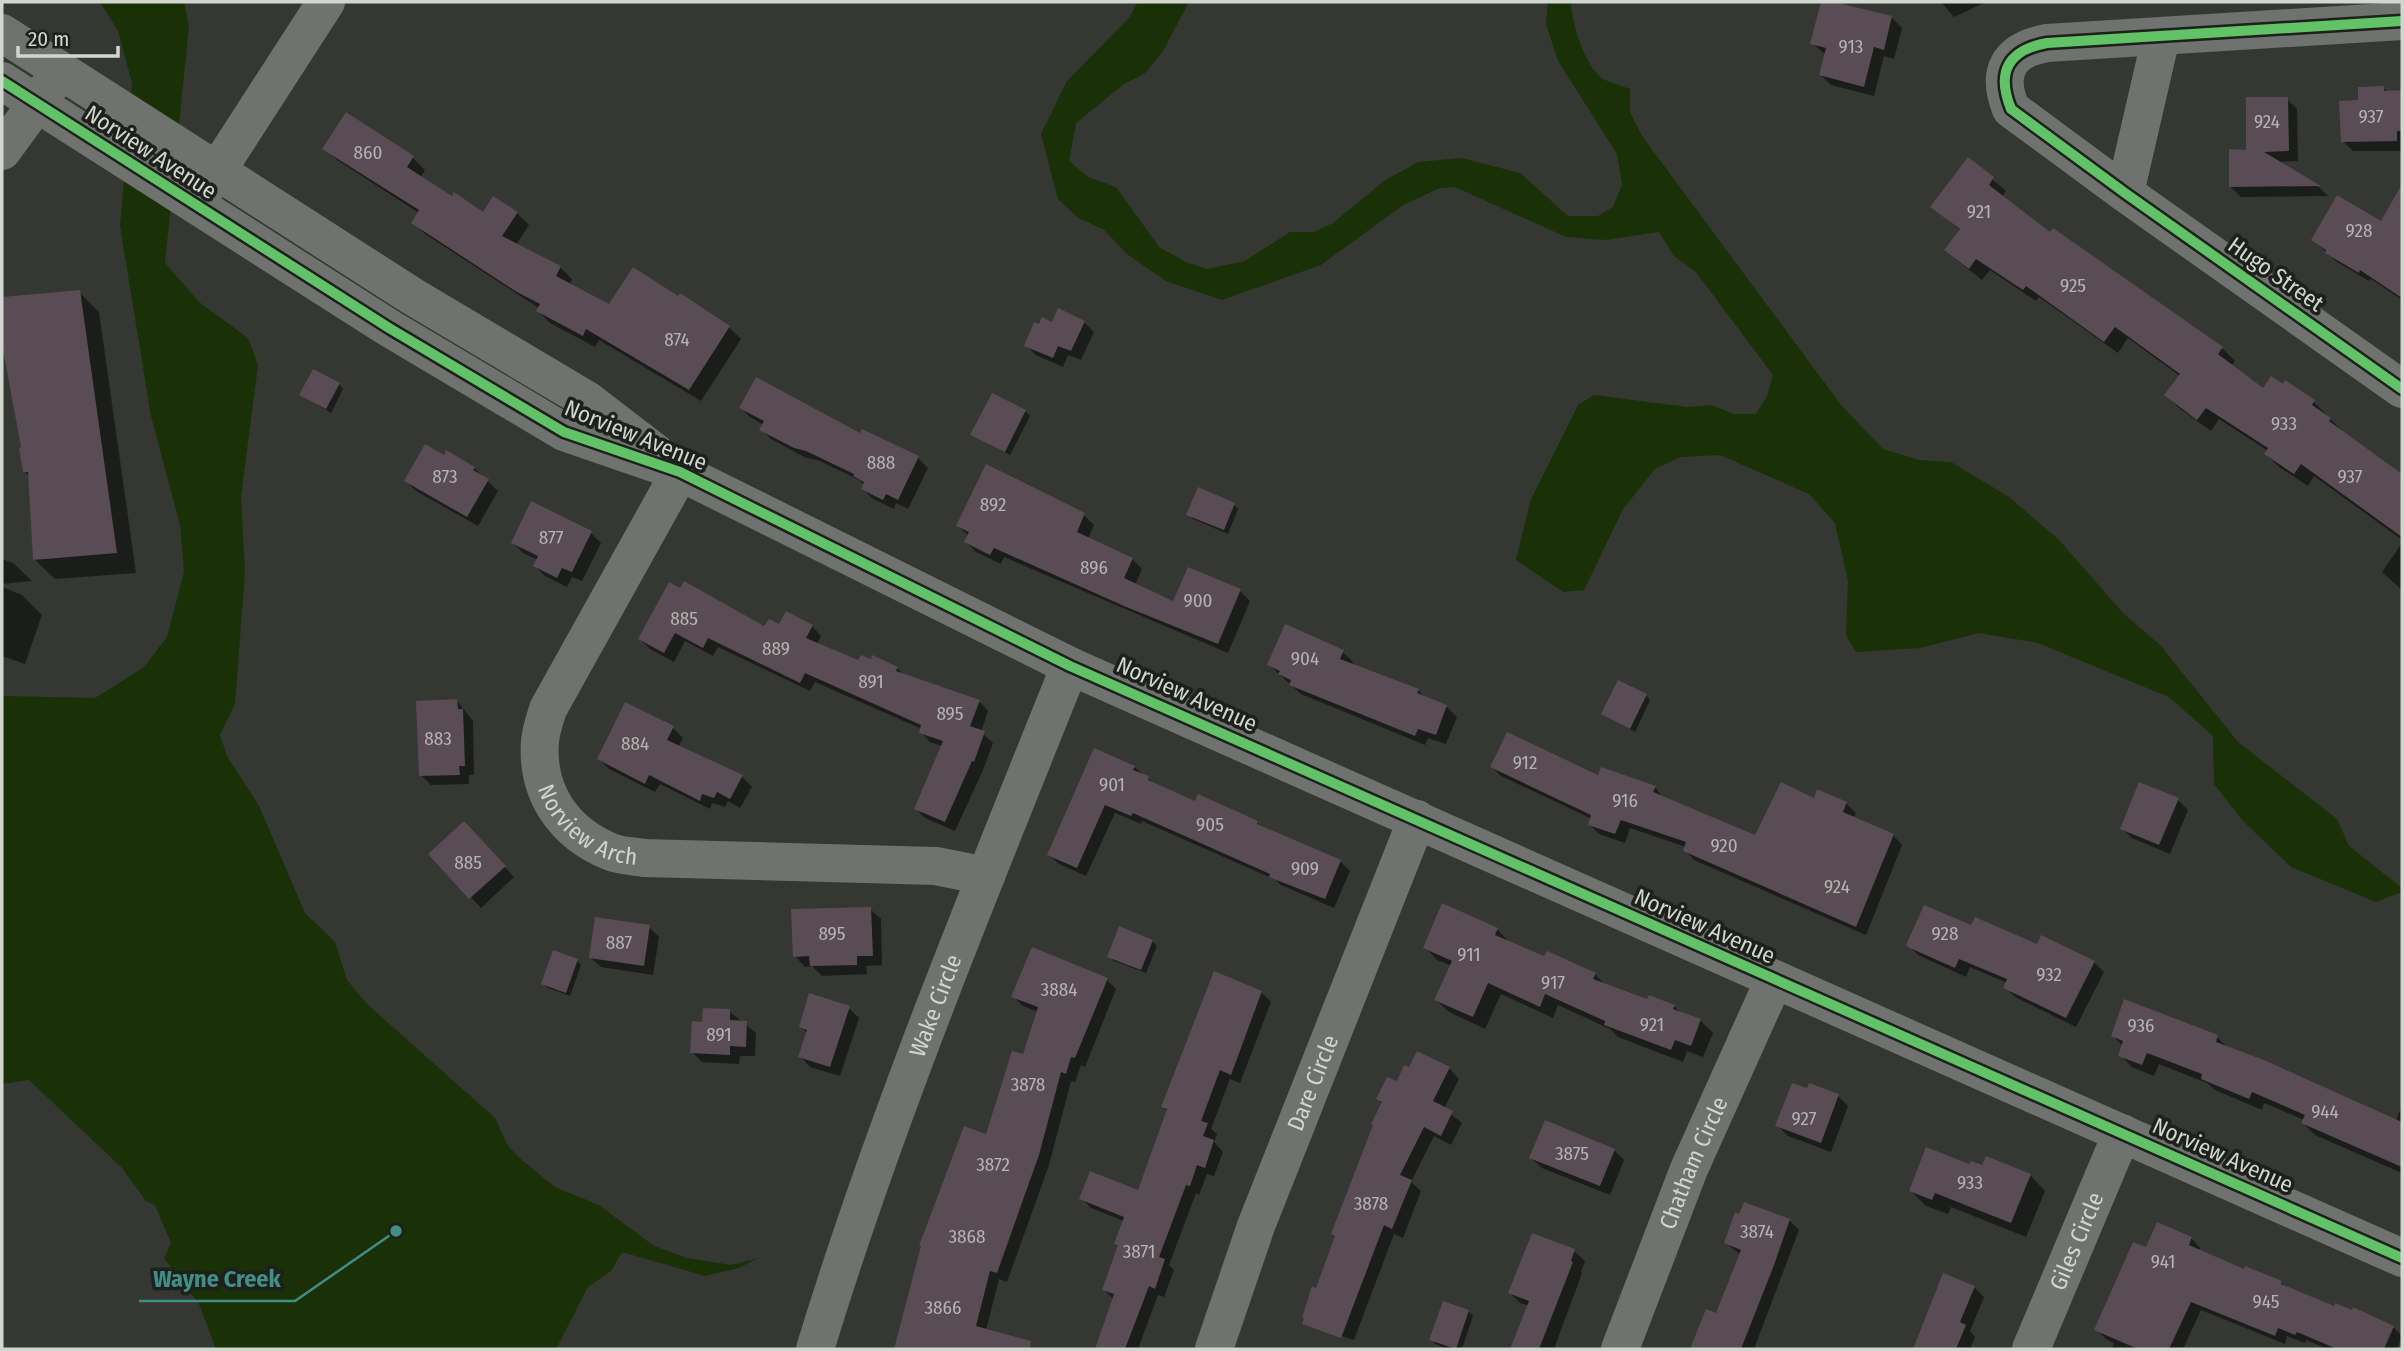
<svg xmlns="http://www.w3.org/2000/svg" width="2404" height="1351" font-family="'Fira Sans Condensed',sans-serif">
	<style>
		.water { fill: #1a3107 }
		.shadow { fill: #0007 }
		.building { fill: #594c55 }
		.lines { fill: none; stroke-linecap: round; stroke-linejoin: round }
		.minor { stroke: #6f726e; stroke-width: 38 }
		.cycleway-casing { stroke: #1d201b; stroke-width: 15 }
		.cycleway { stroke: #61c268; stroke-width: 10 }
		.labels { text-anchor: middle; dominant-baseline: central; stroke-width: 7; stroke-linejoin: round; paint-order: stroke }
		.number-label { font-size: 19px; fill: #b3b4b0 }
		.street-label { font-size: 23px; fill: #d1d6cf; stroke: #1d201b }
		.leader { fill: none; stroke: #408e86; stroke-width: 2.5 }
		.callout-dot { fill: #408e86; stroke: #1d201b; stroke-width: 2.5 }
		.callout-label { font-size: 24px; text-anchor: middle; font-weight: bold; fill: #408e86; stroke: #1d201b; stroke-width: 7; stroke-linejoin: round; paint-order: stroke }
	</style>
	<rect width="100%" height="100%" fill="#343732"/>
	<path class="water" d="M100 2H184L189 26 165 263 199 302 248 338 258 365 241 497 245 572 235 704 220 735 227 756 259 806 305 913 335 942 347 980 367 1004 495 1118 508 1146 523 1161 555 1187 599 1205 654 1246 687 1258 731 1265 758 1258 739 1268 705 1276 622 1252 611 1271 588 1287 556 1349H216L199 1304 164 1258 171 1243 155 1205 146 1201 122 1168 29 1080 2 1084V696L95 698 143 668 167 637 184 572 180 525 151 416 120 226 132 83 118 31Z
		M1138 2H1189L1163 51 1145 73 1124 84 1076 123 1069 161 1088 177 1116 187 1159 247 1186 262 1207 269 1245 261 1290 232H1314L1333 223 1384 181 1418 162 1462 158 1520 173 1568 216H1598L1613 207 1622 185 1617 154 1558 61 1546 24 1548 2H1571C1571 22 1585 67 1603 79 1611 83 1622 86 1630 89V112L1642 136 1841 405 1883 449 1919 460 1951 462 2009 497 2059 540 2123 613 2161 646 2238 742 2337 819 2349 846 2402 888V892L2376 902 2291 867 2242 820 2214 784 2213 736 2169 697 2038 643 1979 633 1920 648 1856 652 1846 635 1848 581 1835 523 1809 494 1720 455 1681 457 1655 469 1623 509 1584 590 1563 592 1516 560 1531 499 1578 405 1594 395 1687 407 1712 405 1734 414H1756L1767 396 1773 375 1696 272 1674 256 1659 232 1605 240 1566 237 1455 187 1440 188 1403 205 1321 265 1222 300 1166 281 1127 254 1104 230 1077 217 1058 199 1041 134 1067 81 1129 18Z"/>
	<path class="shadow" d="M1823 2 1892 18 1902 28 1894 59 1884 56 1874 96 1831 85 1821 75 1826 55 1812 43Z
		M1941 2H1986L1954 17Z
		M2383 88 2387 92H2402V151H2353L2343 141 2360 101Z
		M2287 99 2297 109 2298 161 2276 162 2320 188 2328 196 2241 197 2231 187 2248 151Z
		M347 114 413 158 425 170 420 178 483 214 517 213 529 225 516 245 560 267 572 279 569 285 610 306 678 299 680 295 729 327 741 339 701 401 599 340 595 347 550 323 538 311 539 308 425 234 413 222 419 213 337 160 325 148Z
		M1969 160 2006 191 2002 197 2050 234 2222 348 2235 361 2231 366 2264 391 2284 386 2286 383 2314 402 2343 432 2402 476V540L2314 476 2308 486 2279 467 2266 454 2268 451 2219 419 2211 431 2179 408 2167 395 2180 376 2128 338 2118 353 2039 297 2036 301 1990 270 1982 280 1959 262 1946 250 1961 231 1933 207Z
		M2400 192 2402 193V300L2371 279 2369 281 2337 262 2313 240 2381 224Z
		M79 292 99 312 136 573 55 579 34 559 30 477 24 471 23 448 6 356 2 299Z
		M1084 322 1094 332 1081 360 1068 355 1063 367 1036 355 1026 345 1053 324Z
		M339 384 343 389 331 413 301 394Z
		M741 408 861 435 918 458 928 468 908 509 896 503 894 509 873 499 863 489 864 485 859 480 818 460 806 458 771 439 761 429 764 425 751 418Z
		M1025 411 1030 416 1010 455 972 434Z
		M447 452 474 468 498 491 478 526 416 491 406 481 445 457Z
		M1234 505 1238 509 1228 534 1193 519 1188 514Z
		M1084 515 1094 525 1088 539 1132 559 1142 569 1135 585 1174 604 1240 591 1250 601 1228 653 1004 557 1001 564 976 552 966 542 969 536 958 526Z
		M591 533 601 543 582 581 572 577 567 587 545 576 535 566 538 560 523 553 513 543Z
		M2402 543V590L2382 572Z
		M2 559 13 563 32 581 2 584Z
		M670 584 765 629 812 626 821 636 817 644 859 662 897 668 905 676 979 701 988 711 981 732 993 743 983 770 955 831 925 818 916 809 942 746 930 742 921 732 922 729 815 682 810 691 718 647 713 656 685 641 674 662 650 649 640 639Z
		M2 587 22 595 42 615 25 664 2 656Z
		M1343 652 1353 662 1352 665 1418 690 1426 699 1446 706 1457 717 1446 744 1428 738 1425 745 1301 694 1269 665Z
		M1646 695 1650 700 1635 732 1603 714Z
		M457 701 473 721 474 775H469V784L431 785 421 775Z
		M673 728 683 738 678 747 742 777 752 787 740 808 728 801 725 807 712 803 710 809 660 784 655 792 609 769 599 759Z
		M1134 767 1156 785 1196 804 1257 822 1263 829 1340 861 1350 871 1334 908 1281 885 1276 880 1142 821 1141 824 1115 813 1086 876 1059 864 1049 855Z
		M1492 767 1599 777 1655 787 1663 798 1756 838 1815 800 1846 803 1856 813 1853 818 1893 835 1902 845 1866 935 1694 860 1685 850 1686 847 1630 828 1625 843 1599 834 1590 825 1592 819 1501 776Z
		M2178 800 2188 810 2170 854 2132 838 2122 828Z
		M474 834 514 877 481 908 431 855Z
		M870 909 881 919 882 965 866 966 867 974 822 976 812 966 805 967 795 956Z
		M649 927 659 937 653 975 601 967 590 957Z
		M1972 928 2094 962 2104 972 2076 1027 2015 997 2005 987 2007 983 1970 967 1966 977 1918 955 1908 945Z
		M1497 929 1509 942 1545 958 1595 974 1606 986 1648 1002 1650 998 1674 1006 1682 1014 1700 1020 1713 1033 1703 1057 1687 1051 1683 1062 1618 1037 1610 1029 1558 1005 1553 1018 1501 994 1485 1029 1449 1012 1436 1000 1452 966 1437 960 1425 947Z
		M1152 941 1157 946 1146 973 1114 961 1109 956Z
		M577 961 581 965 570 996 548 988 543 984Z
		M1107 980 1116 989 1085 1067 1081 1065 1075 1082 1071 1081 1049 1165 1007 1282 999 1279 986 1330 996 1340 994 1349H896L922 1247 987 1137 1024 1056 1038 1012 1023 1006 1013 996Z
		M1261 992 1271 1002 1240 1083 1230 1079 1211 1129 1217 1134 1214 1142 1223 1152 1214 1176 1207 1174 1199 1195 1196 1193 1169 1265 1174 1270 1164 1297 1158 1295 1138 1349H1097L1114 1300 1104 1290 1119 1247 1116 1243 1124 1221 1091 1208 1081 1198 1139 1192 1168 1112 1163 1107Z
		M849 1008 859 1018 840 1076 810 1067 800 1056 807 1033 801 1026Z
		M729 1011 756 1033 755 1056H740L739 1064 702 1062 692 1052 704 1024Z
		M2113 1036 2217 1037 2229 1049 2396 1121 2402 1105V1173L2315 1135 2303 1123 2304 1120 2264 1103 2262 1110 2215 1090 2207 1083 2159 1064 2154 1076 2132 1067 2120 1055 2123 1046Z
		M1449 1068 1459 1079 1444 1109 1462 1123 1451 1145 1434 1136 1411 1182 1421 1191 1403 1238 1394 1234 1354 1340 1314 1327 1317 1290 1383 1104 1378 1099 1397 1084Z
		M1808 1091 1838 1096 1848 1106 1831 1152 1788 1136 1777 1125Z
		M1614 1150 1624 1160 1610 1195 1542 1168 1531 1158Z
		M1970 1167 2030 1175 2045 1191 2026 1237 1951 1207 1948 1214 1926 1206 1911 1191Z
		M1789 1220 1799 1230 1754 1349H1692L1707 1311 1717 1316 1741 1255 1726 1243Z
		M1533 1235 1574 1251 1585 1261 1581 1272 1582 1273 1554 1349H1512L1529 1306 1520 1303 1510 1293Z
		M2191 1238 2200 1248 2199 1251 2245 1271 2281 1282 2287 1289 2335 1308 2393 1327 2402 1336 2397 1349H2328L2306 1340 2305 1343 2287 1336 2285 1344 2201 1310 2183 1349H2112L2114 1343 2106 1339 2096 1329 2147 1250Z
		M1944 1275 1974 1287 1984 1297 1970 1331 1975 1337 1970 1349H1915Z
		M1468 1311 1473 1316 1462 1349H1449L1435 1344 1431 1339Z"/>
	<path class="building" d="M1821 2H1834L1892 16 1884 50 1874 47 1864 87 1819 75 1826 48 1810 44Z
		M2384 86V91L2402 90V131H2397V141L2341 142 2339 101 2358 100V87Z
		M2246 97H2288L2289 151 2264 152 2321 186 2229 187V149L2246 150Z
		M346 112 414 156 407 167 452 196 454 192 483 212 493 196 518 212 502 236 561 266 556 276 609 304 633 267 678 296 680 293 730 326 689 390 586 329 583 336 536 311 540 304 517 292 411 223 419 210 322 149Z
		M1968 157 1994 177 1989 185 2050 232 2053 228 2223 347 2218 354 2263 388 2271 376 2283 384 2285 380 2315 400 2312 405 2331 418 2329 421 2402 474V537L2301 464 2294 474 2264 454 2268 448 2206 408 2197 420 2164 395 2180 374 2115 327 2104 342 2026 286 2023 290 1976 259 1969 269 1944 250 1960 229 1930 207Z
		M2402 184V298L2360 270 2359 273 2325 253 2326 250 2311 240 2337 195 2381 221Z
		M80 290 117 553 33 560 28 472H23L19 448 21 447 2 344V297Z
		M1058 308 1085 321 1071 351 1058 346 1053 358 1024 346 1034 322 1039 324 1042 317 1052 322Z
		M313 369 340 383 326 409 299 395Z
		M756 377 860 433 862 429 919 456 898 500 886 494 883 500 861 489 864 482 853 476 854 474 806 451 794 448 759 430 764 421 739 408Z
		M992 393 1026 410 1005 452 970 435Z
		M425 444 444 455 446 450 475 467 473 470 489 479 467 517 404 481Z
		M986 464 1085 513 1077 532 1133 558 1124 578 1173 601 1188 567 1241 589 1218 644 1124 606 994 548 990 555 964 542 969 532 956 526Z
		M1198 487 1235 503 1224 530 1186 515Z
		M531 501 592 531 572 572 562 568 557 578 533 566 538 556 511 543Z
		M684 581 764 626 769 619 779 624 786 611 813 625 806 638 858 660 861 655 871 659 872 655 898 667 896 671 980 700 970 726 985 731 974 762 972 761 945 822 914 809 943 741 919 733 921 725 805 673 800 683 708 638 703 648 675 633 664 653 638 639 669 582 680 588Z
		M1285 624 1344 650 1340 659 1419 689 1417 693 1447 705 1436 735 1418 729 1415 736 1289 685 1291 680 1278 674 1280 671 1267 665Z
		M1618 680 1647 694 1630 729 1601 714Z
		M457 699 458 709H463L465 766H459L460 775 419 776 416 701Z
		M625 702 674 726 667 740 743 775 730 799 717 792 714 798 702 794 700 801 649 775 645 784 597 759Z
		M1507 732 1598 775 1601 767 1656 786 1653 792 1755 835 1781 782 1814 798 1817 789 1847 802 1843 812 1894 834 1856 927 1683 851 1686 842 1621 820 1615 834 1588 825 1591 815 1490 767Z
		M1094 748 1135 766 1133 770 1149 776 1148 780 1195 801 1198 794 1258 821 1257 824 1341 860 1325 899 1269 877 1270 874 1133 813 1131 816 1105 805 1077 868 1047 855Z
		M2139 782 2179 798 2159 845 2120 829Z
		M464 821 506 866 469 899 428 854Z
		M1442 903 1498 928 1495 935 1544 956 1547 951 1596 973 1593 979 1647 999 1649 995 1675 1005 1673 1009 1701 1019 1691 1046 1675 1040 1671 1050 1604 1025 1605 1021 1545 994 1540 1007 1488 983 1473 1017 1434 1000 1452 961 1423 948Z
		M1924 905 1971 925 1975 917 2037 944 2041 935 2095 961 2066 1018 2003 988 2007 979 1959 959 1955 968 1910 948 1906 945Z
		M871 907 873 956H857V965L810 966 809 956 793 957 791 909Z
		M595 917 650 925 644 966 589 958Z
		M1119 926 1153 940 1141 970 1107 957Z
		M1032 947 1108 978 1075 1058 1071 1057 1066 1074 1061 1072 1039 1155 997 1273 990 1271 976 1326 1031 1341 1030 1349H894L921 1246H919L964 1126 986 1134 1012 1051 1023 1054 1038 1007 1011 997Z
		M553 950 578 959 566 993 541 984Z
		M1214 971 1262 991 1231 1075 1220 1070 1201 1121 1208 1123 1203 1136 1214 1140 1205 1168 1197 1165 1190 1186 1186 1185 1159 1257 1165 1259 1155 1289 1149 1286 1125 1349H1095L1114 1294 1102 1290 1118 1245 1114 1244 1124 1217 1079 1199 1090 1171 1138 1190 1167 1109 1161 1107Z
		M809 993 850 1006 830 1067 798 1057 807 1030 799 1027Z
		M2124 999 2218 1035 2216 1042 2264 1060 2402 1122V1167L2301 1123 2305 1115 2252 1092 2249 1099 2201 1079 2202 1074 2147 1053 2142 1065 2118 1056 2123 1041 2111 1036Z
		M703 1008 730 1009V1020L747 1021 746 1047 730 1046V1055L690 1053 692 1021 702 1022Z
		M1417 1051 1450 1067 1433 1101 1453 1111 1441 1136 1424 1127 1400 1175 1412 1180 1392 1229 1384 1225 1341 1338 1302 1324 1304 1318H1302L1312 1286 1316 1288 1335 1236 1331 1234 1373 1125 1371 1124 1382 1102 1376 1099 1387 1077 1397 1081 1404 1065 1409 1067Z
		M1792 1083 1807 1088 1809 1083 1839 1094 1821 1143 1775 1126Z
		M1545 1120 1615 1149 1600 1186 1529 1158Z
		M1926 1147 1969 1164 1971 1161 1982 1165 1986 1156 2031 1174 2011 1223 1935 1193 1932 1200 1909 1191Z
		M1744 1202 1790 1219 1774 1265 1741 1349H1690L1706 1309 1716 1313 1741 1250 1724 1243 1735 1212 1739 1214Z
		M2157 1222 2192 1237 2189 1245 2244 1269 2245 1266 2282 1281 2281 1284 2334 1306 2335 1303 2352 1310 2353 1307 2394 1326 2384 1349H2337L2297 1332 2295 1335 2278 1328 2275 1336 2191 1302 2169 1349H2138L2094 1330 2133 1242 2146 1247Z
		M1532 1233 1575 1249 1571 1261 1573 1262 1539 1349H1510L1529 1301 1508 1293Z
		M1943 1273 1975 1286 1960 1322 1966 1325 1956 1349H1913Z
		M1443 1301 1469 1310 1456 1349 1429 1340Z"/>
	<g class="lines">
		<g class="minor">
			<path d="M2402 21 2047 43C2008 50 1996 72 2011 109L2125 193 2402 389"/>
			<path d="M2 33 412 296 587 400 656 453"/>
			<path d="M2 81 389 328 564 432 680 472 1070 666 2402 1258"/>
			<path d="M2 151 51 84"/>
			<path d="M2125 193 2161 37"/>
			<path d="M202 194 326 2"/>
			<path id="s1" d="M680 472 548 709C545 719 541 730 540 741 536 793 564 833 611 852 621 856 633 856 644 858L936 866 986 876"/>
			<path id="s2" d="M815 1349C886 1117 980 891 1070 666"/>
			<path id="s3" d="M1214 1349 1256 1226 1417 819"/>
			<path id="s4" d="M1620 1349 1689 1169 1774 980"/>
			<path id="s5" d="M2031 1349 2122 1133"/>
		</g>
		<g class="cycleway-casing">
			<path id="cycleway" d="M2402 21 2047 43C2008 50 1996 72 2011 109L2125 193 2402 389
				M2 81 389 328 564 432 680 472 1070 666 2402 1258"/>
		</g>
		<use href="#cycleway" class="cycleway"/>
	</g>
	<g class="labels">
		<g class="number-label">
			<text x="1851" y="46">913</text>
			<text x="2371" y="116">937</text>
			<text x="2267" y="121">924</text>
			<text x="368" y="152">860</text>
			<text x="1979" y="211">921</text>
			<text x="2359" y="230">928</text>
			<text x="2073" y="285">925</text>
			<text x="677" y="339">874</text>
			<text x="2284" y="423">933</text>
			<text x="881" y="462">888</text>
			<text x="445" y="476">873</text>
			<text x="2350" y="476">937</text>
			<text x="993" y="504">892</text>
			<text x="551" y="537">877</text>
			<text x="1094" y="567">896</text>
			<text x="1198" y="600">900</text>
			<text x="684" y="618">885</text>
			<text x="776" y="648">889</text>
			<text x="1305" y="658">904</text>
			<text x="871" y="681">891</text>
			<text x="950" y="713">895</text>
			<text x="438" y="738">883</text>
			<text x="635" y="743">884</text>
			<text x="1525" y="762">912</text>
			<text x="1112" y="784">901</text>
			<text x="1625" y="800">916</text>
			<text x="1210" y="824">905</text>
			<text x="1724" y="845">920</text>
			<text x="468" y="862">885</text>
			<text x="1305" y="868">909</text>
			<text x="1837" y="886">924</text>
			<text x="832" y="933">895</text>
			<text x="1945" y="933">928</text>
			<text x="619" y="942">887</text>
			<text x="1469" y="954">911</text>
			<text x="2049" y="974">932</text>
			<text x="1553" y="982">917</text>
			<text x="1059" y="989">3884</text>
			<text x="1652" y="1024">921</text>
			<text x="2141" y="1025">936</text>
			<text x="719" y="1034">891</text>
			<text x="1028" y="1084">3878</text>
			<text x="2325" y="1111">944</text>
			<text x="1804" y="1118">927</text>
			<text x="1572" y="1153">3875</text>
			<text x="993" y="1164">3872</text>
			<text x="1970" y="1182">933</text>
			<text x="1371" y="1203">3878</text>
			<text x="1757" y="1231">3874</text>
			<text x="967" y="1236">3868</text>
			<text x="1139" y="1251">3871</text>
			<text x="2163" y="1261">941</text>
			<text x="2266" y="1301">945</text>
			<text x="943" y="1307">3866</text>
		</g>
		<g class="street-label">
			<text transform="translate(151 152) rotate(33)">Norview Avenue</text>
			<text transform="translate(2276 274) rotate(35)">Hugo Street</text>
			<text transform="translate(636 435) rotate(22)">Norview Avenue</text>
			<text transform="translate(1187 694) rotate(24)">Norview Avenue</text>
			<text stroke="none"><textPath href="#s1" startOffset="411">Norview Arch</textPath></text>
			<text transform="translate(1705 926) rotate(24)">Norview Avenue</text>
			<text stroke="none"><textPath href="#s2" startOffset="364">Wake Circle</textPath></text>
			<text stroke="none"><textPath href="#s3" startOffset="284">Dare Circle</textPath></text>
			<text transform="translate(2223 1155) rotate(24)">Norview Avenue</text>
			<text stroke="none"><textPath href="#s4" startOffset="200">Chatham Circle</textPath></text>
			<text stroke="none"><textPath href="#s5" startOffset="117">Giles Circle</textPath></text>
		</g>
	</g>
	<path class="leader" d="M396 1231L295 1301H139"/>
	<circle class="callout-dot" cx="396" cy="1231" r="7"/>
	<g class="callout-label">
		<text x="217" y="1287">Wayne Creek</text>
	</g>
	<rect width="2404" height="1351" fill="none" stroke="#d1d6cf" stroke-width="7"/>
	<path d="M18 46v10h100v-10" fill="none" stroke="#d1d6cf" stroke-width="3.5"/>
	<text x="28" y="46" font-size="21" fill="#d1d6cf" stroke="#1d201b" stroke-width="5" paint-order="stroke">20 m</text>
</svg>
